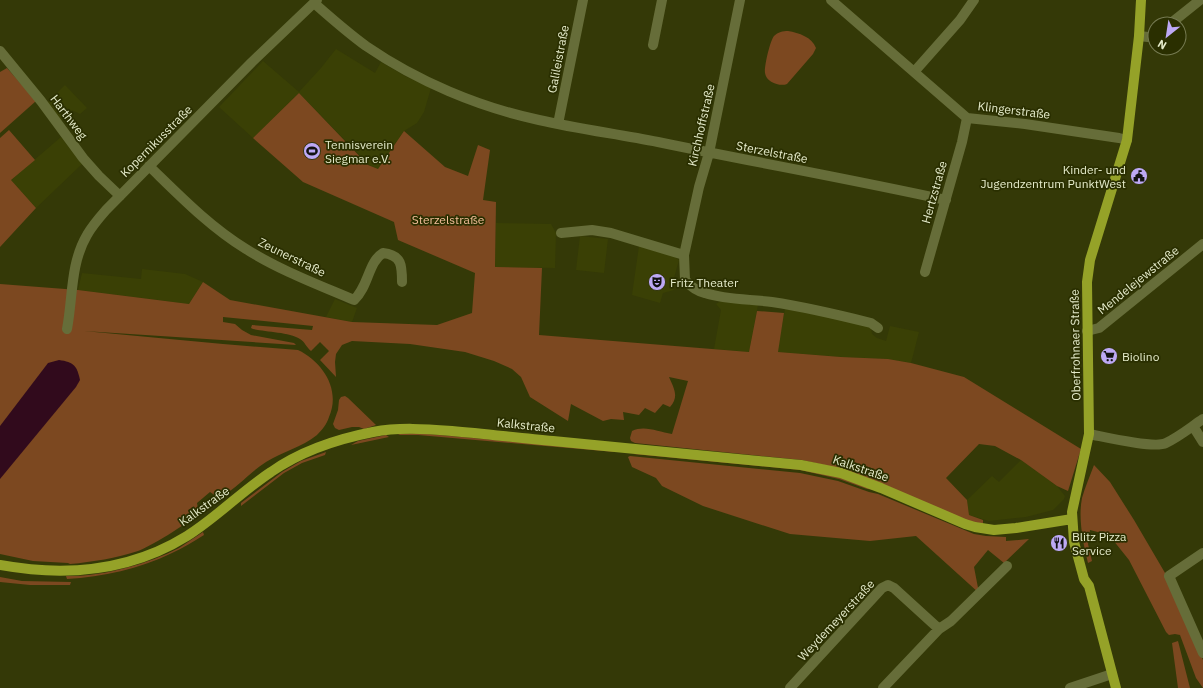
<svg xmlns="http://www.w3.org/2000/svg" width="1203" height="688" font-family="'IBM Plex Sans',sans-serif">
	<style>
		.built { fill: #3a4005 }
		.green { fill: #7c4820 }
		.water { fill: #310a1c }
		.lines { fill: none; stroke-linecap: round; stroke-linejoin: round }
		.minor { stroke: #666d39; stroke-width: 10 }
		.major { stroke: #95a228; stroke-width: 10 }
		.labels { text-anchor: middle; dominant-baseline: central; stroke-width: 3.5; stroke-linejoin: round; paint-order: stroke }
		.street-label { font-size: 12px; fill: #e5ebca; stroke: #2a2f00 }
		.poi-label { font-size: 12px; fill: #e5ebca; stroke: #2a2f00; text-anchor: start }
		.park-label { font-size: 12px; fill: #f4bf9b; stroke: #2a2f00 }
	</style>
	<rect width="100%" height="100%" fill="#343907"/>
	<path class="built" d="M336 49 375 73 381 62 405 76 431 88 424 112 417 123 404 131 378 169 369 165 299 93 253 138 219 107 263 61 299 92 321 68Z
		M65 85 87 108 80 114 72 110 61 121 47 103Z
		M61 137 82 164 36 208 11 180Z
		M496 223 551 224 556 233 555 268 495 267Z
		M580 236 608 239 604 273 576 270Z
		M639 246 674 256 679 260 672 285 674 290 663 293 660 303 632 295Z
		M142 269 185 274 203 282 189 304 78 290 82 273 141 279Z
		M335 299 357 308 352 322 326 317Z
		M721 301 758 305 749 352 714 349 721 310 716 304Z
		M785 309 860 323 871 328 872 334 877 338 886 341 890 326 919 332 911 363 888 359 842 357 777 352Z
		M1021 460 1057 486 1065 496 1064 499 1053 510 1026 517 989 521 969 515 967 500 992 476 999 482Z"/>
	<path class="green" d="M788 31C799 33 812 37 816 48L813 54 787 84C780 87 766 82 765 73 764 67 770 41 774 36 778 32 783 31 788 31Z
		M7 68 36 101 0 133V72Z
		M299 93 368 165 378 169 404 131 445 167 468 176 478 145 490 150 483 200 496 202 495 267 542 268 539 335 749 352 757 311 784 313 778 352 841 357 888 359 911 363 964 377 1081 449 1068 491 1057 486 1021 460 995 446 979 444 946 478 967 500 969 515 983 520V524L966 520 842 469 802 460 635 443 631 441 630 438 632 431C645 425 658 432 672 434L688 381 669 377C673 387 680 396 670 407L663 404 655 413 645 408 639 415 623 412 624 420 611 419 603 421 571 404 568 421 530 397 521 377 512 369 494 361 465 352 410 344 352 341 342 345 336 354 335 362 336 377 320 360 329 351 320 342 311 351C306 347 305 342 300 339 289 332 266 332 253 329L251 328 252 325 312 330 313 326 223 317V322L235 324 242 330 251 335 294 343 296 345 84 331 223 344 298 350C323 362 341 390 329 417 327 424 322 430 317 435 302 447 282 452 266 462 250 472 238 487 222 496H216L210 492 197 503C198 508 198 511 195 515 190 523 147 548 138 551 116 558 93 562 70 564L68 563 33 561 0 554V284L78 290 189 304 203 282 230 300 352 322 437 325 472 313 475 273 398 240 394 222 303 182 253 138Z
		M9 130 35 160 11 180 36 208 0 247V138Z
		M345 396 348 398 376 425 364 429 359 427H352L339 430 335 428 333 424 338 410 339 400 341 397Z
		M417 433 611 450 615 452 418 435H400L398 434Z
		M386 435 389 437 351 445 358 441Z
		M326 452 325 455 302 463 284 473 241 506V503L282 472 301 461Z
		M640 453 801 468 839 477 876 490 867 489 839 479 800 470 633 454Z
		M630 456 800 473 838 481 869 492 878 494 974 534 986 536 1006 537V541L1029 539 1004 563 988 550 974 567 979 593 916 536 870 541 790 534 703 506 662 486 656 478 632 467 628 457Z
		M1094 465 1110 482 1134 520 1168 578 1203 660V688L1196 678 1180 635 1175 634 1169 635 1166 632 1129 560 1109 535 1090 530 1088 544 1092 561 1088 563C1083 543 1078 518 1082 498 1085 487 1090 476 1094 465Z
		M203 532 204 535C194 541 183 548 172 553 139 569 103 577 67 579L66 576C102 577 148 564 179 548 187 543 195 537 203 532Z
		M0 577 22 581 71 582 70 585H30L0 582Z
		M1178 641 1190 688H1178L1172 643Z"/>
	<path class="water" d="M59 360C74 362 77 366 80 380L76 387 0 479V426L48 363Z"/>
	<g class="lines">
		<path class="minor" d="M740 0 709 153 699 187 684 255 685 280C691 287 696 291 705 293 727 300 750 299 772 302 805 307 839 315 871 323L878 328
			M831 0 967 118 1025 124 1119 138 1127 140
			M314 3C331 18 348 33 366 46 417 81 478 107 539 120 578 129 618 134 658 142 754 162 850 179 946 200
			M1170 24 1200 0
			M1139 36 1148 37 1155 35
			M653 45 662 0
			M0 51 41 101 83 158 99 176 120 196
			M914 72 960 20 974 0
			M558 124 583 0
			M149 166C180 196 210 227 246 249 279 270 319 285 354 300 369 286 368 262 383 253 402 255 402 266 402 282
			M561 233 592 230 611 233 684 255
			M925 272 962 142 967 118
			M67 329C73 298 70 264 87 235 92 226 99 218 106 210L252 62 317 0
			M1087 331 1099 328 1203 244
			M1193 426 1203 442
			M1089 434C1105 437 1154 449 1166 443 1179 437 1191 427 1203 419
			M1203 553 1169 576 1203 653
			M790 688 882 588 888 585 894 588 939 629
			M883 688 939 629 951 621 1007 566
			M1070 688 1112 674"/>
		<path class="major" d="M0 565C66 577 129 572 187 536 217 517 242 491 271 472 301 451 337 439 373 432 399 427 426 429 452 431 486 434 520 438 553 441 636 449 719 457 801 465L841 473 881 488 965 524 975 527 994 530 1016 528 1072 519
			M1116 688 1089 586 1084 579 1074 542 1072 512 1089 434 1087 282 1090 260 1127 140 1139 36 1141 0"/>
	</g>
	<defs>
		<g id="stadium-disc" transform="scale(0.9)"><circle r="9.5" fill="#bda9f5" stroke="#2a2f00"/><path d="M0-5a6.5 5 0 1 0 0 10a6.5 5 0 1 0 0-10ZM-3.5-1.8h7v3.6h-7Z" fill="#111"/></g>
		<g id="civic-disc" transform="scale(0.9)"><circle r="9.5" fill="#bda9f5" stroke="#2a2f00"/><path d="M-.6-6.5H3V-4.5H.6V-3L4-1V1h2V6H-6V1h2V-1L-.6-3ZM-1.2 2.5V6h2.4V2.5Z" fill="#111"/></g>
		<g id="theatre-disc" transform="scale(0.9)"><circle r="9.5" fill="#bda9f5" stroke="#2a2f00"/><path d="M-5-5.5Q0-4 5-5.5V0Q5 5 0 6Q-5 5-5 0ZM-3.3-2.5H-1v1.5H-3.3ZM1-2.5H3.3v1.5H1ZM-2.8 1Q0 5.5 2.8 1Z" fill="#111"/></g>
		<g id="supermarket-disc" transform="scale(0.9)"><circle r="9.5" fill="#bda9f5" stroke="#2a2f00"/><path d="M-6-5.5h2.5l.6 2H6L4.5 2H-2.5L-4.4-4H-6ZM-1.5 3.2a1.3 1.3 0 1 0 .1 0ZM3 3.2a1.3 1.3 0 1 0 .1 0Z" fill="#111"/></g>
		<g id="restaurant-disc" transform="scale(0.9)"><circle r="9.5" fill="#bda9f5" stroke="#2a2f00"/><path d="M-5-6h1v4h1v-4h1v4h1v-4h1v5L-1.5 .5V6h-2V.5L-5-1ZM5-6V6H3V1.5H1.5Q1.5-4 5-6Z" fill="#111"/></g>
	</defs>
	<g fill-rule="evenodd">
		<use href="#stadium-disc" x="312" y="151"/>
		<use href="#civic-disc" x="1139" y="176"/>
		<use href="#theatre-disc" x="657" y="282"/>
		<use href="#supermarket-disc" x="1109" y="356"/>
		<use href="#restaurant-disc" x="1059" y="543"/>
	</g>
	<g class="labels">
		<g class="street-label">
			<text transform="translate(558 59) rotate(-79)">Galileistraße</text>
			<text transform="translate(1014 110) rotate(7)">Klingerstraße</text>
			<text transform="translate(69 117) rotate(53)">Harthweg</text>
			<text transform="translate(701 125) rotate(-77)">Kirchhoffstraße</text>
			<text transform="translate(156 141) rotate(-45)">Kopernikusstraße</text>
			<text transform="translate(772 152) rotate(11)">Sterzelstraße</text>
			<text transform="translate(934 192) rotate(-74)">Hertzstraße</text>
			<text transform="translate(292 257) rotate(26)">Zeunerstraße</text>
			<text transform="translate(1138 280) rotate(-39)">Mendelejewstraße</text>
			<text transform="translate(1075 345) rotate(-91)">Oberfrohnaer Straße</text>
			<text transform="translate(526 425) rotate(6)">Kalkstraße</text>
			<text transform="translate(861 468) rotate(19)">Kalkstraße</text>
			<text transform="translate(204 506) rotate(-36)">Kalkstraße</text>
			<text transform="translate(836 620) rotate(-47)">Weydemeyerstraße</text>
		</g>
		<g class="poi-label">
			<text x="325" y="144">Tennisverein<tspan x="325" dy="14">Siegmar e.V.</tspan></text>
			<text x="1126" y="169" text-anchor="end">Kinder- und<tspan x="1126" dy="14">Jugendzentrum PunktWest</tspan></text>
			<text x="670" y="282">Fritz Theater</text>
			<text x="1122" y="356">Biolino</text>
			<text x="1072" y="536">Blitz Pizza<tspan x="1072" dy="14">Service</tspan></text>
		</g>
		<g class="park-label">
			<text x="448" y="219">Sterzelstraße</text>
		</g>
	</g>
	<g transform="translate(1167 36) rotate(210)"><circle r="19" fill="#2a2f00" stroke="#757a51"/>
	<path d="M0-3L7 15L0 10L-7 15Z" fill="#bda9f5"/>
	<text y="-6" font-size="11" font-weight="bold" text-anchor="middle" fill="#e5ebca">N</text>
	</g>
</svg>
